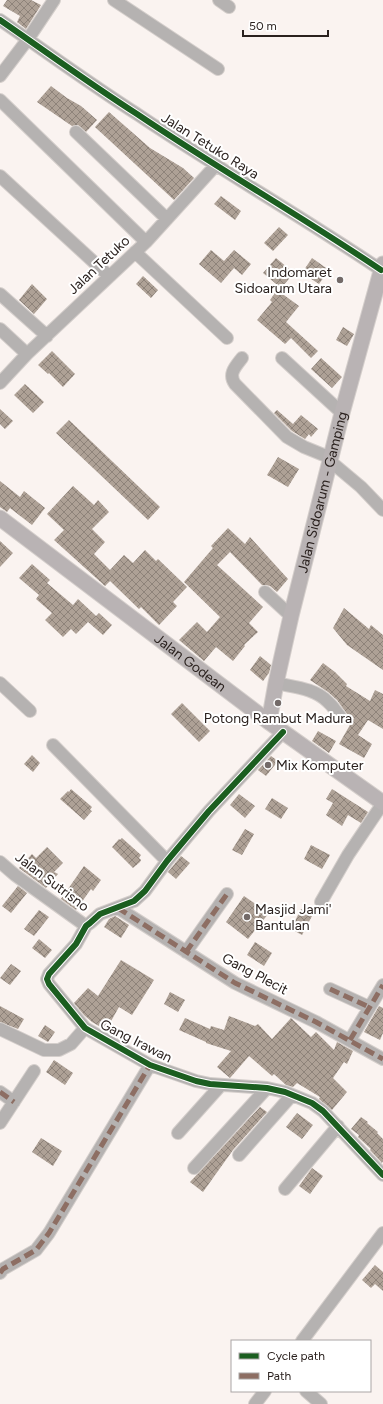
<svg xmlns="http://www.w3.org/2000/svg" width="383" height="1404" font-family="Figtree,sans-serif">
	<style>
		.building { fill: url(#building-cross-hatch) }
		.lines { fill: none; stroke-linecap: round; stroke-linejoin: round }
		.minor-casing { stroke: #d4cecb; stroke-width: 14 }
		.major-casing { stroke: #d4cecb; stroke-width: 17 }
		.minor { stroke: #b5b2b1; stroke-width: 12 }
		.major { stroke: #b9b3b4; stroke-width: 15 }
		.quiet { stroke: #8d6e63; stroke-width: 5; stroke-dasharray: 10 5; stroke-linecap: butt }
		.cycleway-casing { stroke: #fff; stroke-width: 8 }
		.cycleway { stroke: #1b5e20; stroke-width: 6 }
		.poi-dot { fill: #736a68; stroke: #fff; stroke-width: 1.5 }
		.labels { text-anchor: middle; dominant-baseline: central; stroke-width: 4; stroke-linejoin: round; paint-order: stroke }
		.street-label { font-size: 14px; fill: #2a211e; stroke: #fff }
		.poi-label { font-size: 14px; fill: #2a211e; stroke: #fff; text-anchor: start }
	</style>
	<defs>
		<pattern id="building-cross-hatch" width="8" height="8" patternUnits="userSpaceOnUse"><rect width="8" height="8" fill="#aea196"/><path d="M0 0l8 8M0 8l8-8" fill="none" stroke="#8e837a"/></pattern>
	</defs>
	<rect width="100%" height="100%" fill="#faf3f0"/>
	<path class="building" d="M7 0H31L41 5 26 29 17 22 20 16 3 6Z
		M51 86 67 98 81 106 97 120 86 132 78 125 72 126 37 102Z
		M109 112 150 148 183 168 194 178 174 200 95 127Z
		M221 196 241 211 235 220 214 204Z
		M279 227 288 235 273 251 264 243Z
		M211 250 224 261 234 250 251 264 242 275 234 268 221 283 199 264Z
		M276 258 294 273 281 288 263 273Z
		M312 258 329 270 319 284 302 273Z
		M143 276 158 290 151 298 136 284Z
		M32 284 47 299 34 314 19 300Z
		M277 290 299 306 286 322 318 351 311 358 291 338 285 344 257 320 272 302 270 300Z
		M343 327 354 334 347 346 336 340Z
		M52 351 75 374 63 387 49 373 48 374 38 365Z
		M321 358 342 377 332 388 311 369Z
		M25 384 44 402 33 413 14 395Z
		M0 409 13 421 5 429 0 424Z
		M277 410 293 424 301 415 318 429 311 437 309 434 305 439 292 431 274 413Z
		M69 420 160 507 148 520 56 433Z
		M278 457 299 469 288 487 267 475Z
		M0 481 20 497 24 491 45 508 32 525 10 508 7 512 0 507Z
		M73 486 94 505 98 500 109 512 92 529 105 542 94 554 110 570 124 555 133 563 145 550 156 561 158 559 187 587 173 602 177 606 159 625 141 607 139 609 110 581 105 586 54 540 64 530 47 514Z
		M228 528 245 544 250 537 288 579 277 592 270 586 266 585H262L230 552 217 565 263 607 249 623 258 632 244 645 245 646 233 661 216 647 204 661 179 640 197 622 207 632 220 617 184 582 213 548 211 546Z
		M0 541 13 553 0 567Z
		M32 564 50 580 47 583 73 605 78 599 96 616 99 613 112 625 103 635 88 622 76 634 71 629 63 637 45 620 52 613 36 599 39 595 19 578Z
		M344 608 369 629 371 625 383 635V670L347 645 333 628Z
		M260 656 271 665 269 673 263 681 250 670Z
		M323 663 335 672 347 684 346 686 370 701 375 690 383 694V729L368 720 358 735 372 744 364 758 339 744 354 718 347 714 337 700 328 692 310 680Z
		M182 703 210 731 199 742 171 714Z
		M318 731 336 741 329 753 312 741Z
		M32 755 40 763 33 772 24 764Z
		M271 756 278 761 266 776 258 770Z
		M71 789 92 807 90 810 92 811 84 820 60 799 68 791 69 792Z
		M332 789 368 812 361 823 348 815 342 826 326 815 333 803 326 799Z
		M239 794 255 806 245 818 230 805Z
		M272 798 288 808 281 819 265 809Z
		M245 829 254 834 242 855 232 850Z
		M122 838 141 855 139 858 141 860 140 862 133 868 112 847 119 839 120 840Z
		M311 845 330 855 322 869 304 859Z
		M47 847 63 863 54 872 58 874 46 888 19 868 32 854 36 858Z
		M181 856 190 863 176 879 168 872Z
		M84 866 101 880 93 891 91 889 76 910 61 899Z
		M18 886 27 893 11 913 2 906Z
		M244 896 269 913 248 939 226 922Z
		M301 909 312 916 302 935 291 929Z
		M39 910 49 917 34 936 24 929Z
		M115 916 129 925 121 938 104 927 109 919Z
		M39 939 52 950 45 958 32 948Z
		M255 942 272 953 264 966 247 955Z
		M121 960 154 980 132 1015 119 1007 106 1030 92 1022 84 1015 74 1003 88 988 98 996Z
		M11 964 21 971 10 985 0 978Z
		M170 992 185 1000 178 1012 164 1004Z
		M0 1006 24 1019 18 1029 0 1022Z
		M379 1006 383 1008V1033L380 1040 364 1032Z
		M229 1016 255 1026 258 1024 272 1039 291 1018 311 1037 316 1032 334 1050 337 1042 353 1051 347 1064 344 1062 333 1078 347 1092 332 1110 319 1099 320 1097 297 1083 293 1087 286 1085 274 1074 272 1076 249 1056 230 1078 217 1067 231 1051 206 1043V1042L179 1030 185 1018 210 1029 211 1026 224 1030Z
		M45 1025 55 1032 48 1042 38 1036Z
		M54 1060 73 1073 65 1085 46 1072Z
		M260 1107 267 1112 233 1150 203 1192 190 1182Z
		M297 1113 313 1125 302 1139 286 1127Z
		M361 1117 368 1122 367 1123 378 1132 377 1133 383 1139V1161L382 1163 370 1150 371 1149 358 1137 359 1135 351 1129Z
		M41 1138 62 1151 53 1166 32 1152Z
		M312 1168 323 1176 310 1194 299 1186Z
		M375 1265 383 1272V1291L375 1284 371 1288 362 1280Z"/>
	<g class="lines">
		<g class="minor-casing">
			<path id="minor" d="M114 0 218 69
				M219 0 229 7
				M0 20C45 51 90 84 137 114 217 168 301 216 381 270
				M0 76 28 39 54 0
				M0 100 146 242
				M76 132 167 219
				M0 176 109 276
				M135 252 227 338
				M0 294 47 336
				M0 329 27 354
				M242 358C235 367 228 374 235 384L287 437 304 447 331 458
				M282 358 342 413
				M0 383 27 354 146 242 216 165
				M330 461 361 487 383 510
				M265 592 291 616
				M0 683 30 711
				M276 683C293 687 315 688 328 702 333 706 336 712 340 716
				M283 732 209 811 167 861 145 891 134 901 100 914 90 923 86 926 76 944 49 974 47 979 49 984 85 1028 150 1065 196 1081 210 1084 267 1088 285 1092 312 1103 323 1111 383 1175
				M53 745 167 861
				M0 862 15 875 86 926
				M321 902 348 855 383 803
				M118 908 235 983 316 1022 383 1059
				M186 952 227 894
				M330 989 369 1007
				M0 1029 44 1050H59L71 1044 85 1028
				M350 1040 383 985
				M0 1092 14 1102
				M0 1123 34 1071
				M178 1133 221 1085
				M239 1155 292 1095
				M194 1168 267 1088
				M285 1189 338 1126
				M0 1273 3 1269 36 1250 49 1233 150 1065
				M302 1341 383 1233
				M306 1391 321 1404
				M255 1404 265 1391"/>
		</g>
		<g class="major-casing">
			<g id="major">
				<path id="s1" d="M0 518 269 722 383 803"/>
				<path id="s2" d="M269 722 276 683 291 616 342 413 383 264"/>
			</g>
		</g>
		<use href="#minor" class="minor"/>
		<use href="#major" class="major"/>
		<path class="quiet" d="M118 908 235 983 316 1022 383 1059
			M186 952 227 894
			M330 989 369 1007
			M350 1040 383 985
			M0 1092 14 1102
			M0 1273 3 1269 36 1250 49 1233 150 1065"/>
		<g class="cycleway-casing">
			<path id="cycleway" d="M0 20C45 51 90 84 137 114 217 168 301 216 381 270
				M283 732 209 811 167 861 145 891 134 901 100 914 90 923 86 926 76 944 49 974 47 979 49 984 85 1028 150 1065 196 1081 210 1084 267 1088 285 1092 312 1103 323 1111 383 1175"/>
		</g>
		<use href="#cycleway" class="cycleway"/>
	</g>
	<g class="poi-dot">
		<circle cx="340" cy="280" r="4"/>
		<circle cx="278" cy="703" r="4"/>
		<circle cx="268" cy="765" r="4"/>
		<circle cx="247" cy="917" r="4"/>
	</g>
	<g class="labels">
		<g class="street-label">
			<text transform="translate(210 146) rotate(32)">Jalan Tetuko Raya</text>
			<text transform="translate(99 265) rotate(-43)">Jalan Tetuko</text>
			<text stroke="none"><textPath href="#s2" startOffset="236">Jalan Sidoarum - Gamping</textPath></text>
			<text stroke="none"><textPath href="#s1" startOffset="239">Jalan Godean</textPath></text>
			<text transform="translate(52 882) rotate(37)">Jalan Sutrisno</text>
			<text transform="translate(255 974) rotate(28)">Gang Plecit</text>
			<text transform="translate(136 1041) rotate(27)">Gang Irawan</text>
		</g>
		<g class="poi-label">
			<text x="332" y="272" text-anchor="end">Indomaret<tspan x="332" dy="16">Sidoarum Utara</tspan></text>
			<text x="278" y="718" text-anchor="middle">Potong Rambut Madura</text>
			<text x="276" y="765">Mix Komputer</text>
			<text x="255" y="909">Masjid Jami'<tspan x="255" dy="16">Bantulan</tspan></text>
		</g>
	</g>
	<rect x="231" y="1340" width="140" height="52" fill="#ffffff" stroke="#aaa6a5"/>
	<rect x="239" y="1353" width="20" height="6" fill="#1b5e20" stroke="#aaa6a5"/>
	<text x="267" y="1360" font-size="12" fill="#2a211e">Cycle path</text>
	<rect x="239" y="1373" width="20" height="6" fill="#8d6e63" stroke="#aaa6a5"/>
	<text x="267" y="1380" font-size="12" fill="#2a211e">Path</text>
	<path d="M243 30v6h85v-6" fill="none" stroke="#2a211e" stroke-width="2"/>
	<text x="249" y="30" font-size="12" fill="#2a211e" stroke="#ffffff" stroke-width="3" paint-order="stroke">50 m</text>
</svg>
